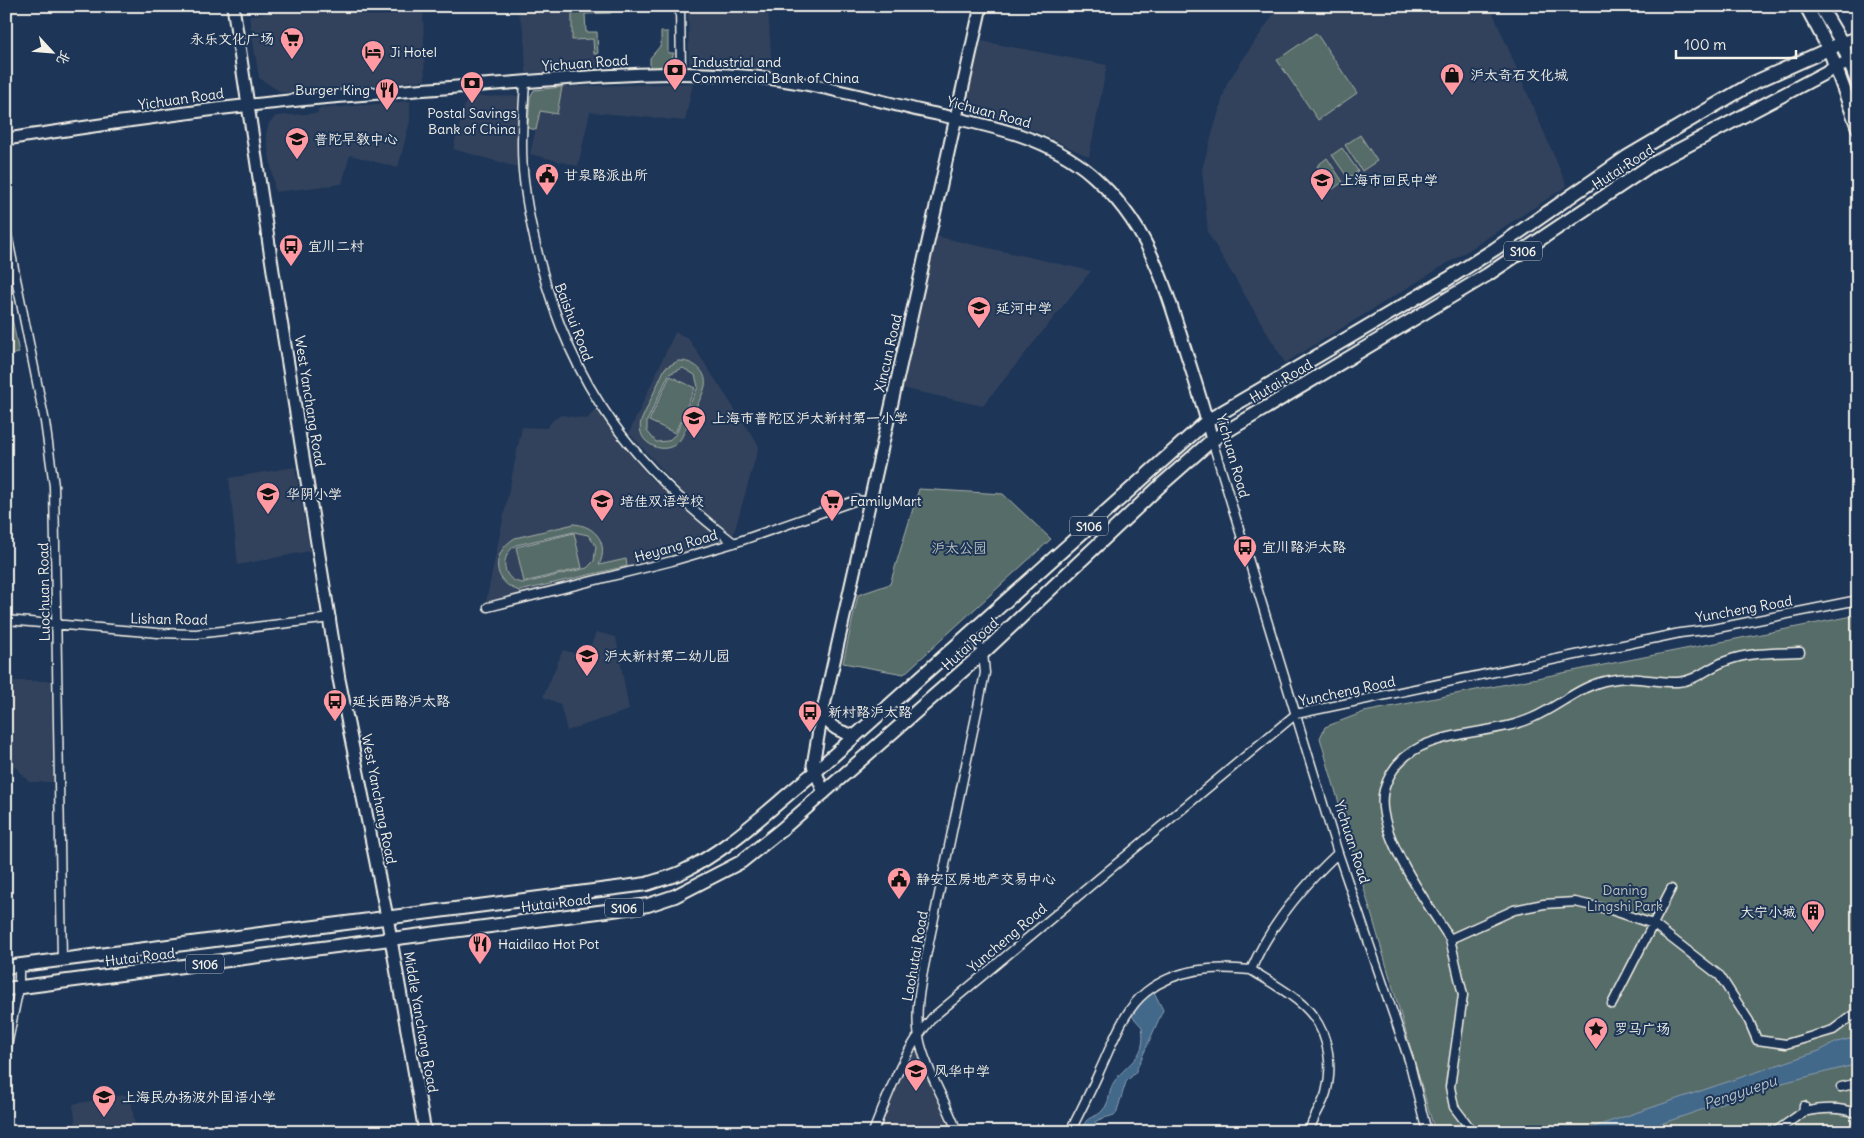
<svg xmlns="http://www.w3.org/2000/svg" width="1864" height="1138" font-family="Delius,'LXGW WenKai TC',sans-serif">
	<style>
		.built { fill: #30425c }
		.green { fill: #576c67; stroke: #a6aea8; fill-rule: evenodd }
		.water { fill: #43678a; stroke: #8a9eb0 }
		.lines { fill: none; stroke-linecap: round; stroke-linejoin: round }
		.street-casing { stroke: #f4f1e8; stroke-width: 11 }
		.secondary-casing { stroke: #f4f1e8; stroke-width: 15 }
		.primary-casing { stroke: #f4f1e8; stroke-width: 16 }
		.street { stroke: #1d3557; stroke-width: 8 }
		.secondary { stroke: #1d3557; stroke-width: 11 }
		.primary { stroke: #1d3557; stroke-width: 12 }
		.labels { text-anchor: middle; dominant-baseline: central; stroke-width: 4; stroke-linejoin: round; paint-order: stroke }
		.shield { fill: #1d3557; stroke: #b4b9bc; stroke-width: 1 }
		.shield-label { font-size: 12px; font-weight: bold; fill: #f4f1e8 }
		.poi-label { font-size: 14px; fill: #f4f1e8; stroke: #1d3557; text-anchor: start }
		.street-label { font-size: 14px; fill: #f4f1e8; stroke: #1d3557 }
		.park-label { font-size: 14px; fill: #bdc2bb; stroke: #1d3557 }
		.water-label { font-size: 15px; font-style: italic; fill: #b6c1c7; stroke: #1d3557 }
	</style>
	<rect width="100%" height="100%" fill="#1d3557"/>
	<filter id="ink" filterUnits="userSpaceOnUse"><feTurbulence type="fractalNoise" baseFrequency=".02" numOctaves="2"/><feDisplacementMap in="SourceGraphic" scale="10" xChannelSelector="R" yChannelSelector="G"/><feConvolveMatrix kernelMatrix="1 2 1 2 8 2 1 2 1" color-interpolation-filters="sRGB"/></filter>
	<g filter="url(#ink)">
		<path class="built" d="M319 6H423L425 80 282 93 259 78 249 16Z
			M516 6H611V13L585 14 586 32H597L598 70 526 73 524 31Z
			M688 6H768L772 72 733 67 689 66Z
			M1279 6H1490L1567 186 1469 250 1285 363 1208 233 1202 169 1227 83Z
			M981 41 1107 65 1089 157 1036 131 971 112 967 100Z
			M693 83 685 121 590 112 578 166 530 154 540 111 557 114 562 87Z
			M518 96 517 167 453 149 467 97Z
			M410 101V121L398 168 350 155 342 184 275 192 266 134 269 123 276 116 318 113V109Z
			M935 236 1091 271 983 406 901 388Z
			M675 332 688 338 759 446 733 536 685 495 629 433Z
			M596 409 624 447 650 478 724 541 668 557 486 602 522 427 546 428 553 420 561 415 587 419Z
			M295 467 310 551 238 565 229 478Z
			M596 632 616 637 629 710 567 731 560 704 543 697 563 650 586 657Z
			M6 681H51L53 782H29L17 768 6 765Z
			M917 1043 953 1132H878L908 1059Z
			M130 1094 136 1132H77L73 1104Z"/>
		<path class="green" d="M572 6H611V13L585 14 586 32H597L598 54H594L593 39 572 40Z
			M661 32H668V53H674C670 65 663 67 650 68V58L661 45Z
			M1316 33 1357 93 1318 120 1277 60Z
			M562 87 557 114 540 111 536 130 528 128 530 97 534 90Z
			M1360 135 1377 161 1362 171 1345 145Z
			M1342 148 1358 171 1348 178 1332 155Z
			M1327 158 1343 182 1333 189 1317 166Z
			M6 288 19 353 6 356Z
			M678 361C691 360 708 370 705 386 703 396 695 408 690 418 686 426 683 439 676 444 667 451 655 449 647 442 641 437 639 429 641 421L665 368ZM683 368 695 375 698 387 676 434 668 441 656 442 647 431V421L669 374Z
			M670 376 695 388 675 433 649 421Z
			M919 489 1003 494 1051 539 904 674 843 663 858 595 890 584Z
			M574 524C597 526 609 545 599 565L626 559 627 566 520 591C491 583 491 552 515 538ZM574 532 588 535 596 546 594 561 587 568 525 583C502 583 498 557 516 545Z
			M574 533 582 568 524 582 516 547Z
			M1858 615V1132H1435L1320 738 1325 727 1364 712Z"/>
		<path class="water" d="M1154 992 1163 1010 1135 1073 1126 1082 1116 1114C1108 1118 1102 1117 1095 1122L1096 1132H1083C1084 1114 1094 1120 1102 1111 1111 1102 1108 1091 1114 1082 1129 1060 1147 1059 1142 1027L1132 1016 1141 1004Z
			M1858 1037V1064L1774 1085 1637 1132H1579L1819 1051 1837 1042Z"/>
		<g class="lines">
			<g class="street-casing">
				<path id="street" d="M680 6 681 73
					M525 82C523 115 520 148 524 180 527 208 533 235 540 262 572 387 633 466 734 543
					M6 229 45 422 54 486 62 960
					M1212 440 1338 853 1409 1060 1427 1132
					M488 607 672 561 734 543 857 500 869 502
					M6 620 158 633 196 634 331 618
					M1450 939C1429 906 1373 830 1384 790 1403 724 1484 740 1532 718 1558 707 1582 684 1610 680 1634 675 1656 683 1678 682 1696 681 1709 667 1726 661 1750 652 1775 653 1800 652
					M1251 970C1270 982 1300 998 1313 1016 1329 1037 1333 1068 1326 1093 1322 1107 1312 1118 1309 1132
					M1612 1004 1671 889
					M6 1051 19 987V966
					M1841 1087 1858 1083
					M1803 1112C1821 1108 1840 1106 1858 1114
					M873 1132C890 1091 903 1051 933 1017L1296 714 1680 633 1713 629 1858 600
					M957 1132C947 1102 927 1073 920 1042 913 1012 922 977 928 947L985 673 983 653 972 632
					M1070 1132C1080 1111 1091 1091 1100 1070 1112 1045 1123 1010 1146 992 1177 968 1215 966 1251 970 1270 925 1303 886 1338 853
					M1473 1132 1454 1107 1450 1087 1463 995 1450 939 1514 910 1544 904 1575 902 1611 910 1653 924 1720 976 1749 1021 1757 1040 1786 1044 1833 1030 1853 1015 1858 1016
					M1775 1132 1803 1112 1804 1106"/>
			</g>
			<g class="secondary-casing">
				<path id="secondary" d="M233 6 273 271 339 679 387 917 425 1132
					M6 139C88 127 169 114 251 105 332 96 414 90 496 84 578 78 661 69 743 76 804 80 863 97 922 111 981 124 1045 134 1092 175 1147 223 1163 279 1184 346 1194 377 1204 408 1212 440
					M822 713C830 728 840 732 856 736
					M824 793 813 765 821 719 981 6"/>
			</g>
			<g class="primary-casing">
				<path id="primary" d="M1806 6 1829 49 1858 128
					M1820 6 1842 43 1858 84
					M6 967 647 884C657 880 669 878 680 873 731 849 771 807 815 772L1207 421 1448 279 1495 249 1627 157 1753 83 1842 43 1858 38
					M6 989 606 911 648 905 675 896 741 862 781 830 983 653 1161 485 1212 440 1487 275 1654 163 1836 67 1858 59"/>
			</g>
			<use href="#street" class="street"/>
			<use href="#secondary" class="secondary"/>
			<use href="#primary" class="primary"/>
		</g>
	</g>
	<defs>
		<g id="supermarket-pin" transform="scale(1.25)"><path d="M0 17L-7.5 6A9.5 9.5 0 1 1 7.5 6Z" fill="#ff9aa2" stroke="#1d3557"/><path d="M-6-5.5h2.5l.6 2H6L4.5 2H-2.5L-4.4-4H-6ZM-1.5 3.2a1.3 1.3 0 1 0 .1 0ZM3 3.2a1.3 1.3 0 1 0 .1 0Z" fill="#111"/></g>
		<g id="hotel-pin" transform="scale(1.25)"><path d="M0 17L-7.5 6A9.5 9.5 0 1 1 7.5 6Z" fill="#ff9aa2" stroke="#1d3557"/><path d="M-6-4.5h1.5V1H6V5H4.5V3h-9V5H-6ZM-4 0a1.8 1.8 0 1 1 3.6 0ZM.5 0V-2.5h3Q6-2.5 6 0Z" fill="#111"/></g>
		<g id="bank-pin" transform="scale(1.25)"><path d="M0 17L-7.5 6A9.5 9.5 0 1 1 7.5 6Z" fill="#ff9aa2" stroke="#1d3557"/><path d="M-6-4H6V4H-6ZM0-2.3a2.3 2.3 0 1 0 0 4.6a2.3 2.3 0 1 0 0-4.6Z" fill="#111"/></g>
		<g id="shop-pin" transform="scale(1.25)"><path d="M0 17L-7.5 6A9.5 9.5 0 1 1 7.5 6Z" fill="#ff9aa2" stroke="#1d3557"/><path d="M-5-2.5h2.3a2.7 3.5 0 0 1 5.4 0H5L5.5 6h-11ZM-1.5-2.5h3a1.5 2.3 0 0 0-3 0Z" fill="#111"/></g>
		<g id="restaurant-pin" transform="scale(1.25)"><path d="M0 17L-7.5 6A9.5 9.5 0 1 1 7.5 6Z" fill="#ff9aa2" stroke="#1d3557"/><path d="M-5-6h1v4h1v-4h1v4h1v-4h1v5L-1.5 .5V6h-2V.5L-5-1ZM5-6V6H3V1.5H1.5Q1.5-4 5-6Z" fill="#111"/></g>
		<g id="school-pin" transform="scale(1.25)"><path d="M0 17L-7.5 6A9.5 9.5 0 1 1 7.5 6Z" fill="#ff9aa2" stroke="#1d3557"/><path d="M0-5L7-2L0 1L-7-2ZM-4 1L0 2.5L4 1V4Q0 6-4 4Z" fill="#111"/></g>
		<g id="civic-pin" transform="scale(1.25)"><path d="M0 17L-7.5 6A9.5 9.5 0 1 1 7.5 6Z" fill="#ff9aa2" stroke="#1d3557"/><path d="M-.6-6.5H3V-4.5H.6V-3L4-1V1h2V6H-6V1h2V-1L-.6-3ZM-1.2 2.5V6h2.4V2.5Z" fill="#111"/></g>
		<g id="bus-pin" transform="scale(1.25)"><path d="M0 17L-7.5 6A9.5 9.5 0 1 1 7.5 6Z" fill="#ff9aa2" stroke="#1d3557"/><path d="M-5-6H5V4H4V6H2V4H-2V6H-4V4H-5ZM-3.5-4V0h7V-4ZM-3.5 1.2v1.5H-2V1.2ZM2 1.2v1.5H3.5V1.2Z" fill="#111"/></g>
		<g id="building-pin" transform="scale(1.25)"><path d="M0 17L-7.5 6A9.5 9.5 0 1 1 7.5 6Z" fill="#ff9aa2" stroke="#1d3557"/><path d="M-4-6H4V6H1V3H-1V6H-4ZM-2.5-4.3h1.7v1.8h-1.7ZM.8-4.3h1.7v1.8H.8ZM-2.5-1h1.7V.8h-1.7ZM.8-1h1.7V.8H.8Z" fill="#111"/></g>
		<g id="sight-pin" transform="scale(1.25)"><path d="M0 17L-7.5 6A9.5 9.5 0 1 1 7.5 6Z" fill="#ff9aa2" stroke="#1d3557"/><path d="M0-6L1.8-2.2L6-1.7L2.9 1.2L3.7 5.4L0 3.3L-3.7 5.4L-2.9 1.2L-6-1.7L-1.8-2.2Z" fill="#111"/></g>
	</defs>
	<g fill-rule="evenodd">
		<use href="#supermarket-pin" x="292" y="39"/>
		<use href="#hotel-pin" x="373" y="52"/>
		<use href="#bank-pin" x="675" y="70"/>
		<use href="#shop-pin" x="1452" y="75"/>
		<use href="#bank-pin" x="472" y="83"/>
		<use href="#restaurant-pin" x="387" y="90"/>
		<use href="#school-pin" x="297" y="139"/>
		<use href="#civic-pin" x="547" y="175"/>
		<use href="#school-pin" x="1322" y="180"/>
		<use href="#bus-pin" x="291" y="246"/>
		<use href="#school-pin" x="979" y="308"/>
		<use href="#school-pin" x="694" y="418"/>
		<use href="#school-pin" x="268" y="494"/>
		<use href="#school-pin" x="602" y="501"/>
		<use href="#supermarket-pin" x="832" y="501"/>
		<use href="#bus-pin" x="1245" y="547"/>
		<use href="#school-pin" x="587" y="656"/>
		<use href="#bus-pin" x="335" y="701"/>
		<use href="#bus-pin" x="810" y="712"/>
		<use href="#civic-pin" x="899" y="879"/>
		<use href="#building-pin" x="1813" y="912"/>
		<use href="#restaurant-pin" x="480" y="944"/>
		<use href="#sight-pin" x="1596" y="1029"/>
		<use href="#school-pin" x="916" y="1071"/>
		<use href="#school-pin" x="104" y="1097"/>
	</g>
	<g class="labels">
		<g class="shield">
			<rect x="1504" y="241.5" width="38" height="19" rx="4"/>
			<rect x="1070" y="516.5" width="38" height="19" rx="4"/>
			<rect x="605" y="898.5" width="38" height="19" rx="4"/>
			<rect x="186" y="954.5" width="38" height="19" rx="4"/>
		</g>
		<g class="shield-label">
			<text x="1523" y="251">S106</text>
			<text x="1089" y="526">S106</text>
			<text x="624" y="908">S106</text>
			<text x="205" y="964">S106</text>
		</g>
		<g class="poi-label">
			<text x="274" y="39" text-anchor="end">永乐文化广场</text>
			<text x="390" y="52">Ji Hotel</text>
			<text x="692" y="62">Industrial and<tspan x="692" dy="16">Commercial Bank of China</tspan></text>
			<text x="1470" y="75">沪太奇石文化城</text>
			<text x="370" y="90" text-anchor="end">Burger King</text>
			<text x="472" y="113" text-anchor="middle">Postal Savings<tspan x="472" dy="16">Bank of China</tspan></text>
			<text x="314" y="139">普陀早教中心</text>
			<text x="564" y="175">甘泉路派出所</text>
			<text x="1340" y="180">上海市回民中学</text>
			<text x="308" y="246">宜川二村</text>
			<text x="996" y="308">延河中学</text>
			<text x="712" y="418">上海市普陀区沪太新村第一小学</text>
			<text x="286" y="494">华阴小学</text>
			<text x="620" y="501">培佳双语学校</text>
			<text x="850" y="501">FamilyMart</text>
			<text x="1262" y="547">宜川路沪太路</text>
			<text x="604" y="656">沪太新村第二幼儿园</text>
			<text x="352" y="701">延长西路沪太路</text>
			<text x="828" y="712">新村路沪太路</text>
			<text x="916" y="879">静安区房地产交易中心</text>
			<text x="1796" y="912" text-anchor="end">大宁小城</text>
			<text x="498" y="944">Haidilao Hot Pot</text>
			<text x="1614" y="1029">罗马广场</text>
			<text x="934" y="1071">风华中学</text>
			<text x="122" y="1097">上海民办扬波外国语小学</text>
		</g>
		<g class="street-label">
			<text transform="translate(585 63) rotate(-4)">Yichuan Road</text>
			<text transform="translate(181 99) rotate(-8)">Yichuan Road</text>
			<text transform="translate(989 112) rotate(15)">Yichuan Road</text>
			<text transform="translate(1623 167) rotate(-33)">Hutai Road</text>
			<text transform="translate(574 322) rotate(69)">Baishui Road</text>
			<text transform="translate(888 353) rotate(-77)">Xincun Road</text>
			<text transform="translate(1281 381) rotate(-31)">Hutai Road</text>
			<text transform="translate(310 401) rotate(81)">West Yanchang Road</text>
			<text transform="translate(1233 456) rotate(74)">Yichuan Road</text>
			<text transform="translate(676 546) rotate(-16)">Heyang Road</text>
			<text transform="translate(44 592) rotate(-91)">Luochuan Road</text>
			<text transform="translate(1744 609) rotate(-10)">Yuncheng Road</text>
			<text transform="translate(169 619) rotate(1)">Lishan Road</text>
			<text transform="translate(970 644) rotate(-42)">Hutai Road</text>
			<text transform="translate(1347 691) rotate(-12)">Yuncheng Road</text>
			<text transform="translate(379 799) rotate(79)">West Yanchang Road</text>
			<text transform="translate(1352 842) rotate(72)">Yichuan Road</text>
			<text transform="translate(556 903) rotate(-7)">Hutai Road</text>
			<text transform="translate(1007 938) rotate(-40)">Yuncheng Road</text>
			<text transform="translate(915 956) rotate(-80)">Laohutai Road</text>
			<text transform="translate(140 957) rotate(-7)">Hutai Road</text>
			<text transform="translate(421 1022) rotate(80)">Middle Yanchang Road</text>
		</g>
		<g class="park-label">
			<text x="959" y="548">沪太公园</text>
			<text x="1625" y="890">Daning<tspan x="1625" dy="16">Lingshi Park</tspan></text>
		</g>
		<g class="water-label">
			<text transform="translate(1740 1092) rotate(-19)">Pengyuepu</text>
		</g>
	</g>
	<rect width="1864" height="1138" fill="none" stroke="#1d3557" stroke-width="25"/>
	<rect x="12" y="12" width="1839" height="1113" fill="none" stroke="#f4f1e8" stroke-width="2" filter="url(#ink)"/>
	<g transform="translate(52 52) rotate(116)" stroke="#1d3557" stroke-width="4" paint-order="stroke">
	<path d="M0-4L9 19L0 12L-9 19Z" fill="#f4f1e8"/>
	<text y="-8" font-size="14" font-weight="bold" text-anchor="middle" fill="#f4f1e8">北</text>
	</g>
	<path d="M1676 50v8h120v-8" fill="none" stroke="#f4f1e8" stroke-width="2.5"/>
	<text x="1684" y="50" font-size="15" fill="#f4f1e8" stroke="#1d3557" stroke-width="4" paint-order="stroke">100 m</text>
</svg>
